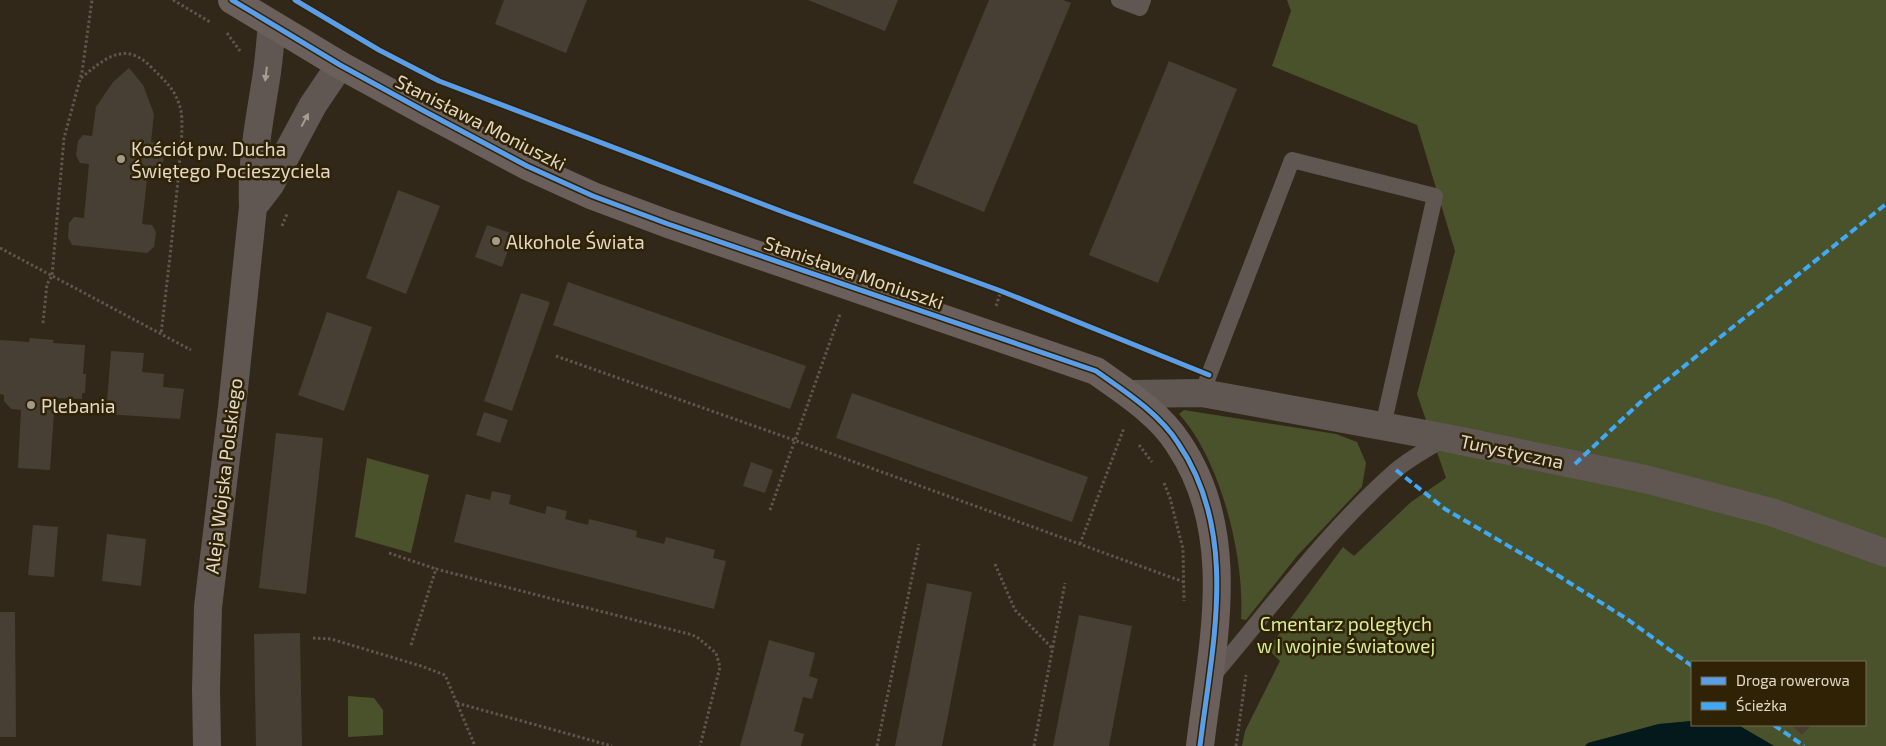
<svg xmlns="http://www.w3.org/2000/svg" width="1886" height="746" font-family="'Exo 2',sans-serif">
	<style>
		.green { fill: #4a522b }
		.water { fill: #04191c }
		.building { fill: #483f34 }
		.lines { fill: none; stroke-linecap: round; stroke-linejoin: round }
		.path { stroke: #5e564f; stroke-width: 3; stroke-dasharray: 2.5 2.5; stroke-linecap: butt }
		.lane { stroke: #605753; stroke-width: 16 }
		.street { stroke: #605753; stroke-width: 28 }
		.secondary { stroke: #6b5f5b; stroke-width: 28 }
		.quiet { stroke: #3fa9f5; stroke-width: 4; stroke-dasharray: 8 4; stroke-linecap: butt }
		.cycleway-casing { stroke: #302204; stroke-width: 8 }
		.cycleway { stroke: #5a9eea; stroke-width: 5 }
		.oneway { fill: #a79e93 }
		.poi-dot { fill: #a39a8b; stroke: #302204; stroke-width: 2 }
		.labels { text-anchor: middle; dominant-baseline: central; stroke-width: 5; stroke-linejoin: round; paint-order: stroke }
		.street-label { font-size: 19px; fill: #e1d8c8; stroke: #302204 }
		.poi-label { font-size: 19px; fill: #e1d8c8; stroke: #302204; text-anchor: start }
		.park-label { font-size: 19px; fill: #d6ef98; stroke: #302204 }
	</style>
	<rect width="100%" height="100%" fill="#312819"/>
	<path class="green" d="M1287 0H1886V746H1774L1738 725H1865V662H1692V721L1659 724 1588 743 1585 746H1242L1245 731 1280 661 1268 649 1343 547 1354 556 1411 502 1446 478 1417 394 1455 251 1417 125 1272 66 1291 11Z
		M1184 410 1336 434 1357 442 1366 463 1362 487 1297 556 1246 620 1241 619C1245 558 1221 460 1179 414Z
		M367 458 429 475 411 553 355 537Z
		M348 696 374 698 383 710V735L348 737Z"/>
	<path class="water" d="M1692 721V725H1738L1774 746H1585L1588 743 1659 724Z"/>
	<path class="building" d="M504 0H587L566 53 495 24Z
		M808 0H898L885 31Z
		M989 0H1063L1071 3 984 212 913 183Z
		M1169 61 1237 89 1158 283 1089 255Z
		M129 68 143 85 154 114 151 142 160 143 164 150 163 164 157 171 148 170 142 224 152 225 156 232 154 247 147 253 72 245 68 237 69 223 74 217 84 218 89 164 80 163 76 155 78 141 83 135 92 136 96 107 113 82Z
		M398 190 440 206 406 294 366 278Z
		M487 225 514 234 502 267 475 257Z
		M568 282 806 366 790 409 553 325Z
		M521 293 550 302 512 411 484 401Z
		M327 312 372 327 344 411 298 395Z
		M30 338 54 340 53 343 85 345 83 374H86L85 393H82V399L55 398 50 470 18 468 21 410 11 409 4 401V395L0 394V340L29 342Z
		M111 351 144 353 142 372 164 374 163 387 184 389 180 419 106 414Z
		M852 393 1088 477 1072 522 836 438Z
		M484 412 508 420 500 443 476 435Z
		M276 433 323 438 306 594 259 588Z
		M751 462 773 470 765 493 743 486Z
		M492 491 511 495 509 504 545 514 547 506 567 511 565 519 588 525 589 519 637 531 636 537 664 544 666 537 715 550 713 558 726 561 714 609 454 542 466 494 490 500Z
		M33 525 58 527 54 577 28 575Z
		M107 534 146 539 141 586 102 581Z
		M927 583 972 592 942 746H895Z
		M0 612H15L16 737H0Z
		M1079 615 1132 626 1109 746H1053Z
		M300 633 302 746H256L254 634Z
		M769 640 815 653 809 676 818 679 812 699 803 697 794 731 804 734 801 746H740Z
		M1791 725H1812L1802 735Z"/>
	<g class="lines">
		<path class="path" d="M173 0 210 22
			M227 33 240 51
			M81 78C103 60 124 40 150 66 165 81 176 89 181 111 184 127 179 163 178 180 173 231 167 283 161 334
			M282 226 287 214
			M0 248 191 350
			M996 306 1001 291
			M43 323 47 284 52 276 64 138 82 72 92 0
			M556 356 794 440 1184 582
			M1139 445 1152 462
			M1164 483 1170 498 1183 549 1184 601
			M770 510 840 314
			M1080 544 1124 428
			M389 553 436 569
			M995 564 1015 610 1052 648
			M313 638 331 639 421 666 445 675 475 746
			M411 645 436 569 689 634 697 637 716 653 720 667 700 746
			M457 703 612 746
			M877 746 919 544
			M1034 746 1065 583
			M1236 746 1246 675"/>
		<path class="lane" d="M1119 0 1140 8 1143 0
			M1202 393 1292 160 1435 196 1383 426
			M1211 678C1271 608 1326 532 1395 471 1410 458 1429 448 1446 438"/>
		<path class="street" d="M253 207 270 185 313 105 340 65
			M1129 394 1202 393 1447 438 1645 479 1771 512 1886 553
			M207 746 206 689 208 607 232 408 253 207C251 163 259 123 266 79 269 61 270 43 272 25"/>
		<path class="secondary" d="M232 0 340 65 424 111 527 166 593 196 668 224 1096 371C1124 391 1159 413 1178 443 1240 534 1212 645 1200 746"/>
		<path class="quiet" d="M1575 464 1647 396 1886 204
			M1396 470 1445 509 1543 566 1627 619 1692 666
			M1774 725 1804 746"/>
		<g class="cycleway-casing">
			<path id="cycleway" d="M232 0 340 65 424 111 527 166 593 196 668 224 1096 371C1124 391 1159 413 1178 443 1240 534 1212 645 1200 746
				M295 0 379 50 439 81 786 213 1001 291 1209 375"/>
		</g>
		<use href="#cycleway" class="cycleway"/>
	</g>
	<defs><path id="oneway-solid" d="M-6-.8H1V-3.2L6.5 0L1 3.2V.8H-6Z" transform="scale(1.25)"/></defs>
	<g class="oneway">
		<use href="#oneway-solid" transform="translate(266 74) rotate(97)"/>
		<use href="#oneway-solid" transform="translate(305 120) rotate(-62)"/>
	</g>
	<g class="poi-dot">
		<circle cx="121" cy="159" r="5"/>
		<circle cx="496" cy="241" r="5"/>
		<circle cx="31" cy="405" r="5"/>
	</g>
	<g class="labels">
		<g class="street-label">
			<text transform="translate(481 122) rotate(27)">Stanisława Moniuszki</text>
			<text transform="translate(854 272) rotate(19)">Stanisława Moniuszki</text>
			<text transform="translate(1512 451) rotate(12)">Turystyczna</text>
			<text transform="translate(223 476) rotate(-83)">Aleja Wojska Polskiego</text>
		</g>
		<g class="poi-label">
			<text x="131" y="148">Kościół pw. Ducha<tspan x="131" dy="22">Świętego Pocieszyciela</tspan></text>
			<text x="506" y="241">Alkohole Świata</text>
			<text x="41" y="405">Plebania</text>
		</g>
		<g class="park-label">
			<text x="1346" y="623">Cmentarz poległych<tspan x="1346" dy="22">w I wojnie światowej</tspan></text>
		</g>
	</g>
	<rect x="1691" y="661" width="175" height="65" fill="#302204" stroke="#776b52"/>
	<rect x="1701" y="677" width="25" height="8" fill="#5a9eea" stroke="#776b52"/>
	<text x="1736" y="686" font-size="15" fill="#e1d8c8">Droga rowerowa</text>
	<rect x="1701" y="702" width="25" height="8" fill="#3fa9f5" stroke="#776b52"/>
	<text x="1736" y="711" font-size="15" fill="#e1d8c8">Ścieżka</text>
</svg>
